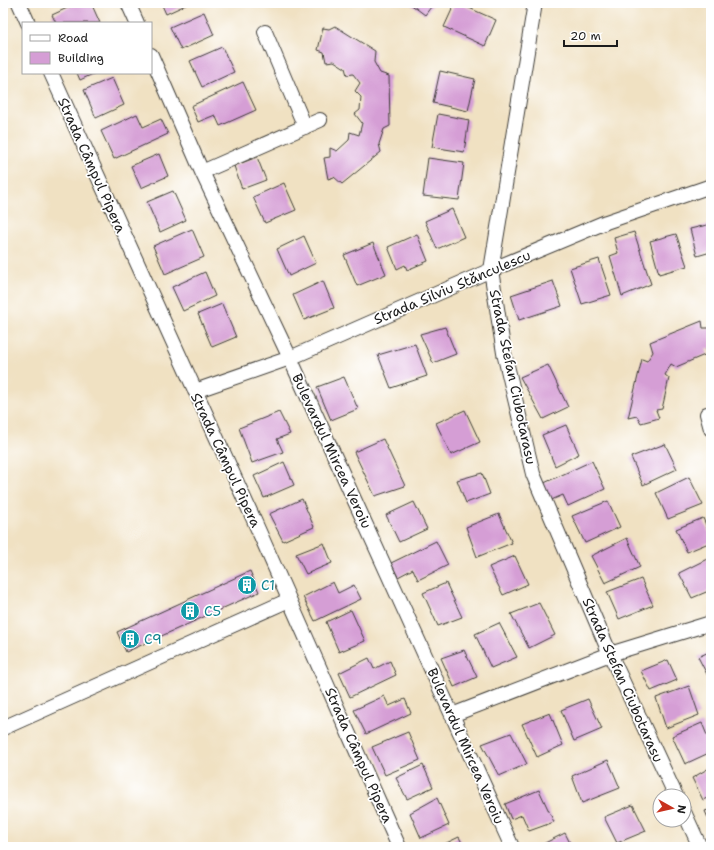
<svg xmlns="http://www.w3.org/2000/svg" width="714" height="850" font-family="'Shantell Sans',sans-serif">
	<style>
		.building { fill: #d59ed5 }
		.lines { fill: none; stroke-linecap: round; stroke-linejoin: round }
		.street-casing { stroke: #3c3a35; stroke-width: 16 }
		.street { stroke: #fff; stroke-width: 14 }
		.labels { text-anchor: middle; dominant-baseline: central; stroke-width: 3.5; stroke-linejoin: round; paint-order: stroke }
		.street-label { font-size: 14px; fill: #1c1c1c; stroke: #fff }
		.culture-label { font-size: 14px; fill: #0d838f; stroke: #fff; text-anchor: start }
	</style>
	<rect width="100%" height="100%" fill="#fff"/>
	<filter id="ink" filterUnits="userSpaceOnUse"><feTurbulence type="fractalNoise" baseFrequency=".025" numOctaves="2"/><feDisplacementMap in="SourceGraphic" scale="8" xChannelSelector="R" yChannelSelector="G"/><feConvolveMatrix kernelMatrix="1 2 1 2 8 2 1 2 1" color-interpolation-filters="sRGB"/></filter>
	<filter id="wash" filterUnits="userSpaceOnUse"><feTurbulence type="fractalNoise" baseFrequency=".012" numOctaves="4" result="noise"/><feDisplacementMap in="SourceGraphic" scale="16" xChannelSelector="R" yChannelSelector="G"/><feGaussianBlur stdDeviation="0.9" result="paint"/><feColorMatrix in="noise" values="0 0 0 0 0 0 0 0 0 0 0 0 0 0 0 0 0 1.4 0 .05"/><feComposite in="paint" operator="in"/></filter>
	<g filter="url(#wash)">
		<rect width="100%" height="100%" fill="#f0e1c2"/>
		<g id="blocks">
			<path class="building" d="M78 3H91L100 23H56L52 15Z
				M161 3H190L166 14Z
				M409 3H434L425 15Z
				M455 3H458L496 20 485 46 444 27Z
				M204 12 214 35 181 50 170 27Z
				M335 26 375 51 374 62 380 73 389 76 390 126 384 129 379 144 381 152 342 184 334 177 328 179 324 158 330 157V148L337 151 349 140 350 132 359 135 362 123 355 114 360 110 361 97 355 91 360 83 353 74 347 75 345 68 334 61 326 62 324 52 318 50 323 28 329 29Z
				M222 47 234 72 202 87 190 61Z
				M440 71 475 79 468 111 433 103Z
				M77 73H95L80 80Z
				M112 78 124 105 96 118 84 90Z
				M243 82 256 110 220 126 215 115 198 122 191 106Z
				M137 114 143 127 161 119 168 134 114 159 101 131Z
				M438 114 469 120 464 152 432 147Z
				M159 154 168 176 141 188 131 166Z
				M257 157 266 180 242 189 234 166Z
				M428 158 464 163 459 200 423 196Z
				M284 183 296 210 265 223 253 197Z
				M173 191 186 220 160 232 147 202Z
				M452 209 464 237 437 249 425 221Z
				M711 224V252L697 256 690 229Z
				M192 229 204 257 165 274 153 246Z
				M634 232 651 284 622 296 610 256 618 253 614 238Z
				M417 234 428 261 407 270 405 265 397 269 388 247Z
				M676 234 687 266 659 274 650 241Z
				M304 236 316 263 289 276 277 249Z
				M373 243 386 274 357 286 344 255Z
				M599 259 611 295 582 304 570 268Z
				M205 272 215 296 183 311 172 287Z
				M323 281 334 308 304 320 293 295Z
				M553 281 562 306 519 320 511 295Z
				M222 304 236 337 212 347 198 314Z
				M702 321 703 328H711V349L706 348 707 354 676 367 671 364 665 375 669 378 662 409 656 410 659 418 641 423 637 416 628 418 642 359 647 361 653 352 650 342Z
				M445 327 456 354 433 363 420 334Z
				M415 344 427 376 391 388 378 355Z
				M548 365 568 407 543 419 520 377Z
				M344 377 358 409 331 420 317 387Z
				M465 410 480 442 451 455 436 423Z
				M279 412 290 434 277 439 283 452 252 463 239 428Z
				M566 425 579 454 555 466 542 435Z
				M383 439 405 486 375 496 354 452Z
				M665 444 677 469 643 485 631 457Z
				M592 461 605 489 568 506 563 495 549 501 542 484Z
				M284 462 294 485 264 498 254 476Z
				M482 473 490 494 466 503 457 480Z
				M689 477 703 505 668 519 656 493Z
				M302 499 314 527 283 541 269 514Z
				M608 501 620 527 585 543 572 516Z
				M414 502 427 529 399 542 386 515Z
				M499 514 512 543 477 557 466 527Z
				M703 518 711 537V542L687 552 676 529Z
				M627 538 640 567 605 583 591 556Z
				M436 541 448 565 418 580 413 569 398 577 391 563Z
				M324 543 332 563 306 574 296 554Z
				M515 556 528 584 503 595 489 567Z
				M711 557V590L692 598 679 573Z
				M250 571 259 592 126 652 117 632Z
				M641 579 653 605 619 619 607 592Z
				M333 582 338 593 354 585 361 599 315 621 303 597Z
				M446 583 462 617 438 626 423 593Z
				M539 603 555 635 529 648 511 614Z
				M351 610 365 641 339 652 326 622Z
				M499 623 517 657 491 668 475 634Z
				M464 650 477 677 454 687 441 658Z
				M711 651V682L698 657Z
				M369 658 374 669 390 661 396 675 350 697 339 673Z
				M668 660 677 680 651 691 641 671Z
				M689 686 699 715 666 728 656 698Z
				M384 696 389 706 405 699 411 713 366 734 354 710Z
				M588 699 602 729 574 741 561 710Z
				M550 713 563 745 537 757 522 724Z
				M702 723 711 745V752L685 764 672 736Z
				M408 732 420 760 385 775 372 747Z
				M511 733 527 764 499 776 482 744Z
				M608 760 620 788 582 803 572 776Z
				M423 765 433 787 407 799 396 778Z
				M711 767V796L703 800 692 778Z
				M539 790 554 822 529 831 522 815 511 819 505 804Z
				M437 798 449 825 421 838 410 813Z
				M633 805 646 831 617 843 604 817Z
				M711 809V825L705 811Z
				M565 833 572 847H537Z
				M459 837 464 847H438Z"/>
		</g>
	</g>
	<g filter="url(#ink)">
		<use href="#blocks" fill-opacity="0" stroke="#3c3a35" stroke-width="1"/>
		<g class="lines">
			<g class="street-casing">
				<path id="street" d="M19 3 28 23
					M128 3 137 23
					M535 3 491 270 504 353 533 474 610 654 676 796
					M265 32 305 127
					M151 55 202 172 290 358 452 715 512 847
					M51 73 253 518 399 847
					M202 172 320 120
					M195 391 290 358 491 270 606 222 711 186
					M707 414 711 429
					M452 715 610 654 711 623
					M3 728 289 600
					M684 812 700 847"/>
			</g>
			<use href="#street" class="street"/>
		</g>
	</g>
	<defs>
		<g id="building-disc" transform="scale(1)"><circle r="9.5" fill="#0f9aa8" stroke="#fff"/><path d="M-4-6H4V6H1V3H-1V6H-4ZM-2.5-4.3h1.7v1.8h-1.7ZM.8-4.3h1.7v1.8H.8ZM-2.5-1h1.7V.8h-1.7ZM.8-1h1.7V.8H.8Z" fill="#fff"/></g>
	</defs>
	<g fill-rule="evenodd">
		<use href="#building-disc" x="247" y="585"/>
		<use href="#building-disc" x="190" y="611"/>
		<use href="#building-disc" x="130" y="639"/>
	</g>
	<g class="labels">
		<g class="street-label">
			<text transform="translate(92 165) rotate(66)">Strada Câmpul Pipera</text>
			<text transform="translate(452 287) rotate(-23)">Strada Silviu Stănculescu</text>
			<text transform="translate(513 377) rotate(78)">Strada Stefan Ciubotarasu</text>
			<text transform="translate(332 451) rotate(65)">Bulevardul Mircea Veroiu</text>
			<text transform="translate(226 460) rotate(65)">Strada Câmpul Pipera</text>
			<text transform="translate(623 680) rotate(66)">Strada Stefan Ciubotarasu</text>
			<text transform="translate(466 746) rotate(66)">Bulevardul Mircea Veroiu</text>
			<text transform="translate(359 755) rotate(66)">Strada Câmpul Pipera</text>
		</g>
		<g class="culture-label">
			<text x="261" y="585">C1</text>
			<text x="204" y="611">C5</text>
			<text x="144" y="639">C9</text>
		</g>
	</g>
	<rect width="714" height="850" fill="none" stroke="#fff" stroke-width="16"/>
	<rect x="22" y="22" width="130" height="52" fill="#ffffff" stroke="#a4a4a4"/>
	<rect x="30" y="35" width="20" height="6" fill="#ffffff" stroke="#a4a4a4"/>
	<text x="58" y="42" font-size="12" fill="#1c1c1c">Road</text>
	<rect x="30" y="52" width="20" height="12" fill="#d59ed5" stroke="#a4a4a4"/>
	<text x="58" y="62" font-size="12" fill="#1c1c1c">Building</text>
	<g transform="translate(672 808) rotate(98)"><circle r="19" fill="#ffffff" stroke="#a4a4a4"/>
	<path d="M0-3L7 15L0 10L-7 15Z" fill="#c8321e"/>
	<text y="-6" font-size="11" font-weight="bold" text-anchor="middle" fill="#1c1c1c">N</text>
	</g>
	<path d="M564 40v6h53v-6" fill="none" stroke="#1c1c1c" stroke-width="2"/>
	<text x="570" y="40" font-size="12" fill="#1c1c1c" stroke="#ffffff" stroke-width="3" paint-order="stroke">20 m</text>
</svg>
